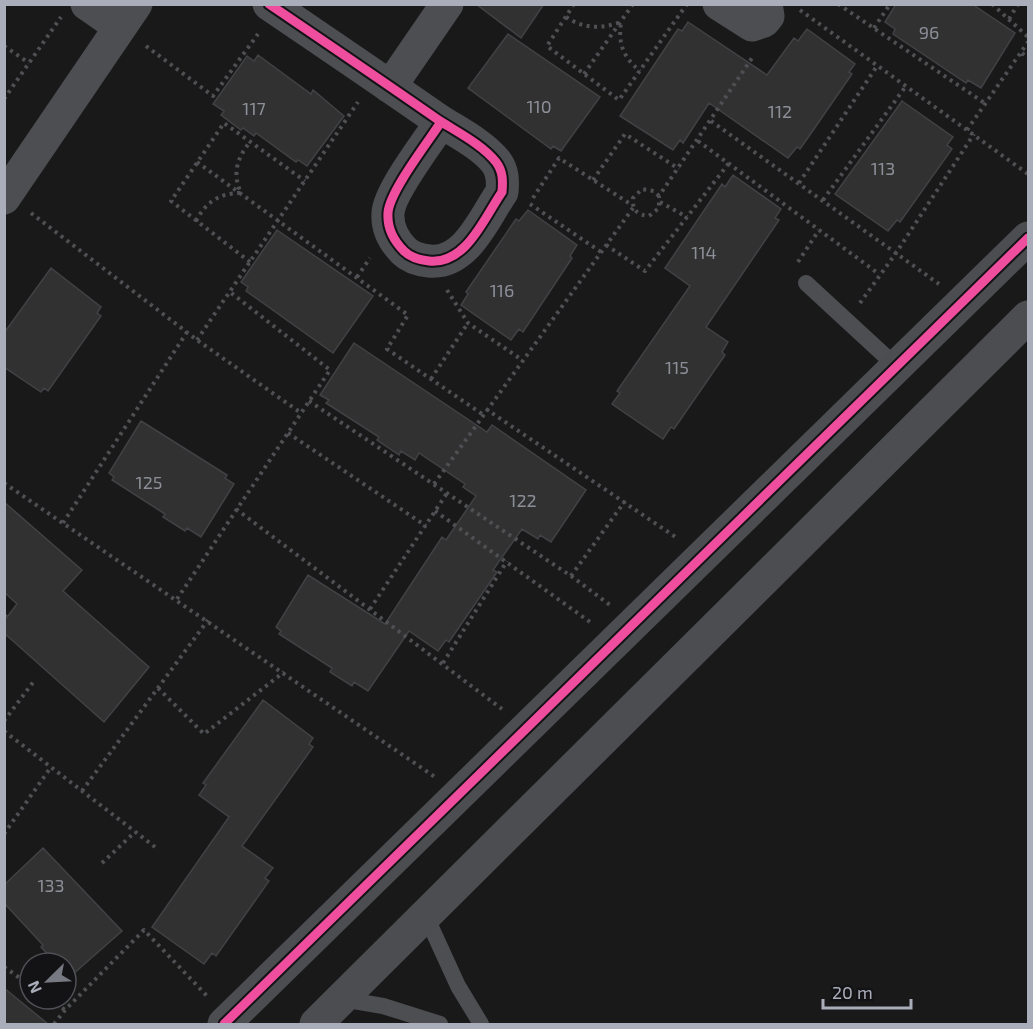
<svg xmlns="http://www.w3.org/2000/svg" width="1033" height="1029" font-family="'Exo 2',sans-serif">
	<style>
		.building { fill: #313131; stroke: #414245; stroke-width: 1.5 }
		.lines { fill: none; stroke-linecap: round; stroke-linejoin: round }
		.path { stroke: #4f5054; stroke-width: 4; stroke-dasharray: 3 4.5; stroke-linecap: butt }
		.lane { stroke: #4d4e52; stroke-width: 16 }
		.street { stroke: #4d4e52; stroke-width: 33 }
		.secondary { stroke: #4c4d51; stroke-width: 33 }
		.cycleway-casing { stroke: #131315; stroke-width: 13 }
		.cycleway { stroke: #ef4d9e; stroke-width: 9 }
		.labels { text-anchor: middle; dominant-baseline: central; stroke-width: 4.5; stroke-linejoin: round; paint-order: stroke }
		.number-label { font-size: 18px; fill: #8c8f98 }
	</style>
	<rect width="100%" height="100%" fill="#191919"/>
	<path class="building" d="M476 4H544L521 38Z
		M896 4H972L1015 33 981 88 968 80 966 83 893 34 895 29 885 22Z
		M688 22 767 75 794 38 798 41 807 29 855 64 849 72 852 74 814 129 800 149 797 147 788 158 709 103 683 143 680 140 673 150 620 116 678 29 682 31Z
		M508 34 600 97 561 151 553 146 551 149 468 88Z
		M258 55 311 94 313 90 344 116 307 166 298 160 296 162 256 133 254 136 243 128 241 130 221 115 224 111 213 104 247 56 254 61Z
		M902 101 953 137 947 145 952 149 900 222 897 220 888 231 835 194Z
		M733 175 781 209 775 218 779 220 706 327 728 342 722 352 725 355 674 429 671 427 663 439 612 404 620 393 617 391 690 286 665 268 722 184 725 187Z
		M528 210 577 245 570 256 572 258 523 332 519 329 511 340 461 305 468 294 466 292 516 219 519 221Z
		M277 230 373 296 333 353 246 291 248 287 241 282Z
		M51 268 101 307 97 313 101 316 48 391 44 388 41 392 4 367V333Z
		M354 343 487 432 492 425 586 490 551 542 540 535 538 539 522 529 493 570 497 572 449 642 446 640 438 651 409 631 368 691 354 682 352 686 330 672 332 668 279 634 281 631 276 627 308 575 385 624 442 537 446 540 476 496 463 487 465 484 419 453 415 460 401 451 399 455 377 440 379 437 326 403 329 400 320 395Z
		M141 421 227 475 225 478 234 484 201 537 187 528 185 531 163 517 165 514 112 480 114 477 109 473Z
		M4 502 82 570 63 591 149 667 104 722 4 633V621L17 604 4 592Z
		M263 700 313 738 309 744 313 747 242 846 273 868 265 878 269 881 216 956 212 953 204 964 152 927 229 817 199 795 206 785 203 783Z
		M43 848 122 931 72 975 66 968V963H56L41 947 43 945 4 903V885Z
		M4 988 48 1024H4Z"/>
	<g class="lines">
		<path class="path" d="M574 4 547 46 619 100 687 4
			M838 4 986 104
			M992 4 1028 37
			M800 10 1028 174
			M566 17C584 29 601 29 621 22 618 44 623 57 640 71
			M1009 19 1018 4
			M874 28 890 4
			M4 46 29 63
			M146 46 213 96 258 34
			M1022 53 1028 58
			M584 74 633 4
			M4 99 61 17
			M711 121 939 284
			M967 130 1028 42
			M698 141 879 274
			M197 162 408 315 387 349 482 414
			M593 180 625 134 679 169
			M799 183 877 66
			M659 196 654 191 642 189 633 198C632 210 637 215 649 216L659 208V196L754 55
			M533 198 559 158 632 205
			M823 200 906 86
			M660 202 687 217
			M530 204 601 252
			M31 213 197 340 301 413
			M196 221C206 202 219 193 241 193 232 174 237 158 250 142
			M606 245 645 271 729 163
			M250 262 171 201 224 123 305 181
			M798 262 819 230
			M357 277 370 258
			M447 290 468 323 522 360
			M860 303 896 253 974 134
			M197 340 358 102
			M431 379 468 323
			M309 401 571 576 610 605
			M486 409 677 538
			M288 433 426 526
			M4 483 435 777
			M434 484 633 208
			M236 509 502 709
			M435 511 590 622
			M63 523 187 332
			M571 576 625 501
			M177 599 330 370 230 292
			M370 609 447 493
			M4 616 6 614
			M443 663 507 561
			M158 688 204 734 284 672
			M4 721 34 681
			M4 731 155 847
			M82 791 208 620
			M4 834 51 767
			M102 863 135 832
			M4 967 30 985
			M50 999 65 1010
			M54 1024 65 1010 144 930 208 997"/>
		<path class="lane" d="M806 283 897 367
			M426 916 458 986 481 1024
			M342 999 383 1006 440 1024"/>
		<path class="street" d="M87 4 120 27
			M269 4C325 42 381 80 437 119 455 131 482 144 496 162 503 171 503 181 502 192 484 218 466 265 429 261 420 260 410 257 404 251 394 241 387 228 388 213 389 192 428 142 441 122
			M719 4 752 25 764 21 768 16 766 4
			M390 87 447 4
			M4 198 136 4"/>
		<path class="secondary" d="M224 1024 1028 238
			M316 1024 1028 317"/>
		<g class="cycleway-casing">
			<path id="cycleway" d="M269 4C325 42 381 80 437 119 455 131 482 144 496 162 503 171 503 181 502 192 484 218 466 265 429 261 420 260 410 257 404 251 394 241 387 228 388 213 389 192 428 142 441 122
				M224 1024 1028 238"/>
		</g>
		<use href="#cycleway" class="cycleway"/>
	</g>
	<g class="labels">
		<g class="number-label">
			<text x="929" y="32">96</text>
			<text x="539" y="106">110</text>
			<text x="254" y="108">117</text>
			<text x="780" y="111">112</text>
			<text x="883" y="168">113</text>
			<text x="704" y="252">114</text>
			<text x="502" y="290">116</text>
			<text x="677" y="367">115</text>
			<text x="149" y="482">125</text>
			<text x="523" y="500">122</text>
			<text x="51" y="885">133</text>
		</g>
	</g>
	<rect width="1033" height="1029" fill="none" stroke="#aaaeba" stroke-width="12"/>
	<g transform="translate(48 981) rotate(246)"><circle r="28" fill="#131315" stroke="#4f5157" stroke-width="1.5"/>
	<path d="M0-4.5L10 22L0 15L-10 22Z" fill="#777a82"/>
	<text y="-9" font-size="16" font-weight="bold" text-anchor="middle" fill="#aaaeba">N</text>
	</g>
	<path d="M823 999v9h88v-9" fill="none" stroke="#aaaeba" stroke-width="3"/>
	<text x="832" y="999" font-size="18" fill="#aaaeba" stroke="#131315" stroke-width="4.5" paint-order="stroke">20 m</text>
</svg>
